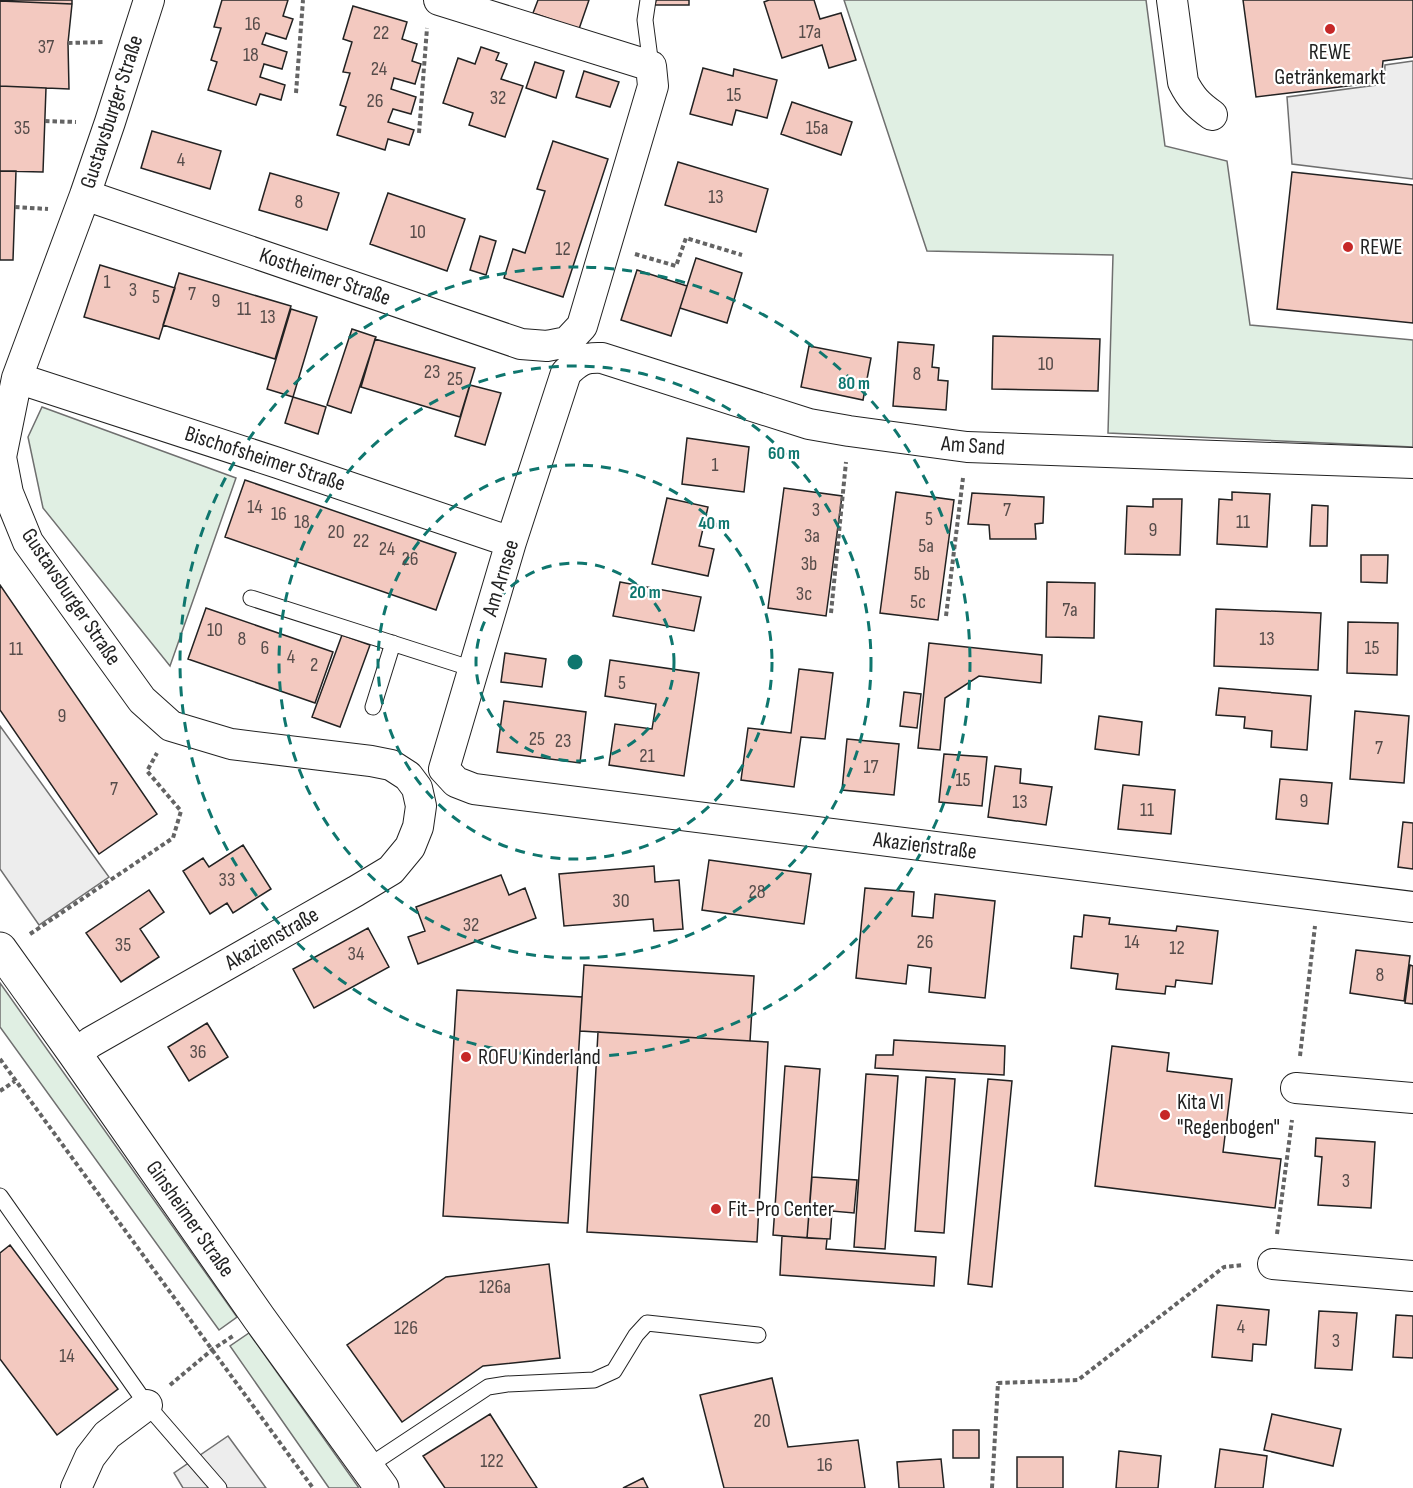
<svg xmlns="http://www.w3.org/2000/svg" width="1413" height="1488" font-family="'Sofia Sans Condensed',sans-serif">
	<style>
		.green { fill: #e0efe3; stroke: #6f6f6f; stroke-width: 1.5 }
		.parking { fill: #ededed; stroke: #6f6f6f; stroke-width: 1.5 }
		.building { fill: #f3c9c0; stroke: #222; stroke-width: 1.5 }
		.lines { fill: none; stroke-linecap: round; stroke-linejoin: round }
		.lane-casing { stroke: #222; stroke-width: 17 }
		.street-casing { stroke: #222; stroke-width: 32 }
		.secondary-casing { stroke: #222; stroke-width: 35 }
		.path { stroke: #646464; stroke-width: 4; stroke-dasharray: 4.5 3; stroke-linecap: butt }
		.lane { stroke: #fff; stroke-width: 15 }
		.street { stroke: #fff; stroke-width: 30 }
		.secondary { stroke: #fff; stroke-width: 33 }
		.ring { fill: none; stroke: #0f766e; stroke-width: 3; stroke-dasharray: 10 8 }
		.poi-dot { fill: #c62828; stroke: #fff; stroke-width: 2 }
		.labels { text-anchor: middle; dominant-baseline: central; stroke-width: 4.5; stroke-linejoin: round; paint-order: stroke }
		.number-label { font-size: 20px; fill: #564c4a }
		.poi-label { font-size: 22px; fill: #222; stroke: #fff; text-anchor: start }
		.street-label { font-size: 22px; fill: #222; stroke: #fff }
		.centre { fill: #0f766e; stroke: #fff; stroke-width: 3 }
		.ring-label { font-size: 18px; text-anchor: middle; font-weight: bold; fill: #0f766e; stroke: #fff; stroke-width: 4.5; stroke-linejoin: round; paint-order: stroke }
	</style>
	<rect width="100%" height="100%" fill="#fff"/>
	<path class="green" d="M844 0H1146L1165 146 1227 161 1250 325 1413 340V447L1108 433 1113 255 927 251Z
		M42 407 236 478 170 666 43 508 28 437Z
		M0 983 237 1317 219 1330 0 1027Z
		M249 1333 359 1488H329L230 1346Z"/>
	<path class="parking" d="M1413 61V179L1292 164 1287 97 1384 84 1385 65Z
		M0 726 109 877 39 925 0 869Z
		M228 1436 266 1488H183L174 1473Z"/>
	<path class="building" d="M0 0H72V4L0 1Z
		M222 0H288L283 16 293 19 286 39 266 33 262 44 287 52 282 69 264 64 260 77 285 85 281 100 260 94 256 105 208 90 217 62 211 60 221 28 214 27Z
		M538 0H589L579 29 533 13Z
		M656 0H689V5H655Z
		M769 0H814L820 19 841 13 856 60 829 68 822 45 782 58 764 2Z
		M1243 0H1413V57L1383 61 1381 82 1256 97Z
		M0 1 72 4 68 43 69 89 0 86Z
		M353 6 407 22 402 39 417 44 412 61 421 64 415 84 394 78 391 89 416 97 411 114 393 109 388 122 414 130 409 145 388 139 385 150 337 135 346 107 340 105 350 73 343 72 352 42 343 39Z
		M481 47 499 53 496 60 507 64 501 79 523 86 505 137 469 125 473 113 443 103 458 58 475 64Z
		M535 62 564 71 556 98 526 88Z
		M703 68 733 76 734 69 777 80 767 118 736 110 732 125 690 114Z
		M584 71 619 82 610 107 576 97Z
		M0 86 46 88 43 172 0 171Z
		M792 102 852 122 841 155 781 134Z
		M152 131 221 151 210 189 141 168Z
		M553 141 608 159 563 297 504 278 513 249 525 253 545 191 537 189Z
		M678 162 768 189 756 232 665 205Z
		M0 171H16L13 260H0Z
		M1292 172 1413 185V323L1277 309Z
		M270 173 339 193 327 230 259 210Z
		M388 193 465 219 447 271 370 244Z
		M480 236 496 241 486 275 470 270Z
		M696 258 742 273 727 323 680 308Z
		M100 265 175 288 159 339 84 317Z
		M637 270 687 286 671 336 621 320Z
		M179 273 291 306 275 359 163 325Z
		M291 309 317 317 293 397 267 389Z
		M352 329 376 337 351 413 327 405Z
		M993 336 1100 339 1098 391 992 389Z
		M375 339 475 368 460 417 361 387Z
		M898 342 934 345 932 367 939 368 938 380 948 381 946 410 893 406Z
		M809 346 871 358 863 400 801 387Z
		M470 385 501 393 485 445 455 436Z
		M293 397 326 407 318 434 285 423Z
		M687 438 749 447 744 492 682 484Z
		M245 480 456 553 436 610 225 537Z
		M784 488 842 496 826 616 768 608Z
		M896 492 954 500 938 620 880 613Z
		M1232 492 1270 494 1267 547 1217 544 1219 499 1232 500Z
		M972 493 1044 497 1043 523 1035 524 1036 539H990L989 525 968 524Z
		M667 498 708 507 699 546 714 549 708 576 652 564Z
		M1153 499H1182L1180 555 1125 554 1127 506 1153 507Z
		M1312 505 1328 506 1327 546H1310Z
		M1361 555H1388L1387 583 1361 582Z
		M620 582 701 597 694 631 613 616Z
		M1047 582 1095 583 1094 638 1046 637Z
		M0 585 157 814 99 854 0 710Z
		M206 608 333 652 315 703 188 659Z
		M1216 609 1321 613 1318 670 1214 666Z
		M1348 622 1398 623 1397 675 1347 673Z
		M342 635 370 645 340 727 312 717Z
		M929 643 1042 655 1041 683 979 676 945 698 940 750 918 748Z
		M505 653 546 659 542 687 501 682Z
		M610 660 699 673 684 776 609 765 615 724 652 729 656 704 605 696Z
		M799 669 833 673 825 739 801 737 794 787 741 780 748 728 791 733Z
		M1219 688 1311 696 1307 750 1271 747 1272 731 1244 728 1245 717 1216 715Z
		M904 692 921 694 917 728 900 726Z
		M504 701 586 712 580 763 497 752Z
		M1355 711 1409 716 1404 783 1350 779Z
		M1099 716 1142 722 1139 755 1095 749Z
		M847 739 899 744 894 795 842 790Z
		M944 754 987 757 982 806 939 802Z
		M995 766 1021 769 1020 783 1052 787 1046 825 988 817Z
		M1280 779 1332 783 1328 824 1276 819Z
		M1123 785 1175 790 1171 834 1118 829Z
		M1403 822 1413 823V869L1398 867Z
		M243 845 271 889 233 913 227 903 210 914 183 871 203 858 209 867Z
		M709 860 811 874 804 924 702 910Z
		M654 866 655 882 679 880 683 929 654 931 653 919 564 926 559 874Z
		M501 875 509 895 525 888 536 918 418 964 408 937 425 931 416 907Z
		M865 888 914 892 912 916 933 918 935 894 995 901 985 998 929 992 931 968 908 965 906 984 856 978Z
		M149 890 164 912 140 929 159 957 121 982 86 933Z
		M1084 915 1110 918 1109 924 1176 931 1177 926 1218 931 1212 984 1176 980 1175 987 1166 986 1165 994 1116 989 1118 974 1071 968 1074 936 1082 937Z
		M368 928 389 967 314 1008 293 969Z
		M1356 950 1410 956 1404 1001 1350 993Z
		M584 965 754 976 750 1041 580 1031Z
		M1410 965 1413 966V1004L1405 1003Z
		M457 990 582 997 568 1223 443 1216Z
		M207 1023 228 1057 189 1081 168 1047Z
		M598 1032 768 1042 757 1242 587 1232Z
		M894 1040 1005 1046 1004 1075 875 1068 876 1055H893Z
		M1112 1046 1169 1053 1167 1071 1232 1079 1223 1152 1281 1159 1275 1208 1095 1186Z
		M785 1066 820 1069 807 1238 773 1235Z
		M866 1074 898 1076 885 1249 854 1247Z
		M926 1077 955 1079 944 1233 915 1231Z
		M988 1079 1012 1081 992 1287 968 1284Z
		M1316 1138 1375 1142 1371 1208 1318 1205 1322 1157 1315 1156Z
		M812 1177 857 1180 854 1213 832 1211 830 1239 807 1238Z
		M782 1236 827 1239 826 1249 936 1257 934 1286 780 1275Z
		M10 1245 118 1389 57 1435 0 1359V1253Z
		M549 1264 560 1358 483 1366 402 1422 347 1345 446 1277Z
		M1217 1305 1269 1310 1266 1345 1253 1344 1252 1361 1212 1357Z
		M1319 1311 1357 1313 1352 1370 1315 1368Z
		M1396 1315 1413 1316V1358L1393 1357Z
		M772 1378 788 1447 858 1440 865 1488H724L700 1395Z
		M490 1414 537 1488H445L423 1456Z
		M1272 1414 1341 1429 1333 1466 1264 1450Z
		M953 1430H979V1458H953Z
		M1220 1449 1267 1456 1263 1488H1215Z
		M1119 1451 1161 1456 1158 1488H1116Z
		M1017 1457H1063V1488H1017Z
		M941 1459 944 1488H899L897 1462Z
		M643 1478 648 1488H623Z"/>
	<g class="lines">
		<g class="lane-casing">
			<path id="lane" d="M648 0 645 20 651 66
				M251 598 473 669
				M373 707 393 643
				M0 1196 147 1405 219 1488
				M367 1467 488 1387 507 1384 594 1380 614 1371 636 1335 647 1323 758 1335"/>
		</g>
		<g class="street-casing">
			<path id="street" d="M1172 0 1183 82C1191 98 1198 105 1212 115
				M85 195 521 344 547 346 567 342 582 326 653 86 651 66 439 0
				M17 378 278 463 511 542
				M1413 463 967 447 849 431 809 424 602 358C584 357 578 361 566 373L511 542 444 769 456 782 474 789 1413 907
				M75 1054 91 1042 356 891 391 870 410 847 418 827 421 806 417 788 408 776 391 765 371 761 231 744 171 726 142 700 28 542 8 493 1 457 17 378 85 195 110 122 149 0
				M1296 1088 1413 1098
				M1273 1264 1413 1276
				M76 1488 90 1457 107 1435 147 1405"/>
		</g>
		<g class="secondary-casing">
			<path id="secondary" d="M0 949 75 1054 259 1318 382 1488"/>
		</g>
		<path class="path" d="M68 43 104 42
			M296 93 303 0
			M45 121 76 122
			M419 133 427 28
			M15 207 48 209
			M635 254 676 266 686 238 742 255
			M831 613 846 462
			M946 616 963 478
			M30 934 173 838 181 811 147 771 157 753
			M1300 1056 1315 926
			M0 1059 313 1488
			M0 1091 15 1081
			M1277 1234 1292 1120
			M170 1385 213 1349 233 1336
			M992 1488 998 1383 1078 1380 1224 1267 1244 1265"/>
		<use href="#lane" class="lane"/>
		<use href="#street" class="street"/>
		<use href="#secondary" class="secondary"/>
	</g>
	<g class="ring">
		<circle cx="575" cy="662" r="99"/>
		<circle cx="575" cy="662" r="197"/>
		<circle cx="575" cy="662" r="296"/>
		<circle cx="575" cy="662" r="395"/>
	</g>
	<g class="poi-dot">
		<circle cx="1330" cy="29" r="6"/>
		<circle cx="1348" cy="247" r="6"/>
		<circle cx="466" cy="1057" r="6"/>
		<circle cx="1165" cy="1115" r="6"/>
		<circle cx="716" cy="1209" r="6"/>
	</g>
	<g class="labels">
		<g class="number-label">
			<text x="253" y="24">16</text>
			<text x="810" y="32">17a</text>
			<text x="381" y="33">22</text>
			<text x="46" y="47">37</text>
			<text x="251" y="55">18</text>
			<text x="379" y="69">24</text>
			<text x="734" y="95">15</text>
			<text x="498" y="98">32</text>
			<text x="375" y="101">26</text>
			<text x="22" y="128">35</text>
			<text x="817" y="128">15a</text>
			<text x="181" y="160">4</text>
			<text x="716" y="197">13</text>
			<text x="299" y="202">8</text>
			<text x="418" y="232">10</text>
			<text x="563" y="249">12</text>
			<text x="107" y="282">1</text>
			<text x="133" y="290">3</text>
			<text x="192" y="294">7</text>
			<text x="156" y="297">5</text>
			<text x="216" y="301">9</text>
			<text x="244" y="309">11</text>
			<text x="268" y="317">13</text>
			<text x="1046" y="364">10</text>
			<text x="432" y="372">23</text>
			<text x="917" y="374">8</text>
			<text x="455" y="379">25</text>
			<text x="715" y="465">1</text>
			<text x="255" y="507">14</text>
			<text x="816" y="510">3</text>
			<text x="1007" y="510">7</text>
			<text x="279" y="514">16</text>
			<text x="929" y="519">5</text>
			<text x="302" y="522">18</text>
			<text x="1243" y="522">11</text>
			<text x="1153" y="530">9</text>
			<text x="336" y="532">20</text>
			<text x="812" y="536">3a</text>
			<text x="361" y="541">22</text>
			<text x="926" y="546">5a</text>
			<text x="387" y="549">24</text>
			<text x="410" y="559">26</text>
			<text x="809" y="564">3b</text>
			<text x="922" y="574">5b</text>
			<text x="804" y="594">3c</text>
			<text x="918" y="602">5c</text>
			<text x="1070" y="610">7a</text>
			<text x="215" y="630">10</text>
			<text x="242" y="639">8</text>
			<text x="1267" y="639">13</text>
			<text x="265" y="648">6</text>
			<text x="1372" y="648">15</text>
			<text x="16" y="649">11</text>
			<text x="291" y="657">4</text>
			<text x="314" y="665">2</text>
			<text x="622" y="683">5</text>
			<text x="62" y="716">9</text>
			<text x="537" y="739">25</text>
			<text x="563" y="741">23</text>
			<text x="1379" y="748">7</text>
			<text x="647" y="756">21</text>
			<text x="871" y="767">17</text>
			<text x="963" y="780">15</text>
			<text x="114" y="789">7</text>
			<text x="1304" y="801">9</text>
			<text x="1020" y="802">13</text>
			<text x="1147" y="810">11</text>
			<text x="227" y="880">33</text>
			<text x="757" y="892">28</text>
			<text x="621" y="901">30</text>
			<text x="471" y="925">32</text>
			<text x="925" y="942">26</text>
			<text x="1132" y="942">14</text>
			<text x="123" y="945">35</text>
			<text x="1177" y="948">12</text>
			<text x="356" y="954">34</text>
			<text x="1380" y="975">8</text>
			<text x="198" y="1052">36</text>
			<text x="1346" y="1181">3</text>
			<text x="495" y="1287">126a</text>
			<text x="1241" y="1327">4</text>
			<text x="406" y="1328">126</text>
			<text x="1336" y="1341">3</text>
			<text x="67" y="1356">14</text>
			<text x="762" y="1421">20</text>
			<text x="492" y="1461">122</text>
			<text x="825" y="1465">16</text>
		</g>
		<g class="poi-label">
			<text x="1330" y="52" text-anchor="middle">REWE<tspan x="1330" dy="25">Getränkemarkt</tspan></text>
			<text x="1360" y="247">REWE</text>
			<text x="478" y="1057">ROFU Kinderland</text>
			<text x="1177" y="1102">Kita VI<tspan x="1177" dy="25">"Regenbogen"</tspan></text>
			<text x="728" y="1209">Fit-Pro Center</text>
		</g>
		<g class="street-label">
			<text transform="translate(112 112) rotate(-72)">Gustavsburger Straße</text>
			<text transform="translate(325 277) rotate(19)">Kostheimer Straße</text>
			<text transform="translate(973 446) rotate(4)">Am Sand</text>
			<text transform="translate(265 459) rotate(18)">Bischofsheimer Straße</text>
			<text transform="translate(501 578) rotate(-73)">Am Arnsee</text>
			<text transform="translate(71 597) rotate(56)">Gustavsburger Straße</text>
			<text transform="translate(925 846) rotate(7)">Akazienstraße</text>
			<text transform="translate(272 939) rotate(-30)">Akazienstraße</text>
			<text transform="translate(190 1219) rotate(55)">Ginsheimer Straße</text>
		</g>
	</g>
	<circle cx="575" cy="662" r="9" class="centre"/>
	<g class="ring-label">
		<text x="854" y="389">80 m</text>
		<text x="784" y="459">60 m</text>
		<text x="714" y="529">40 m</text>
		<text x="645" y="598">20 m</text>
	</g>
</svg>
